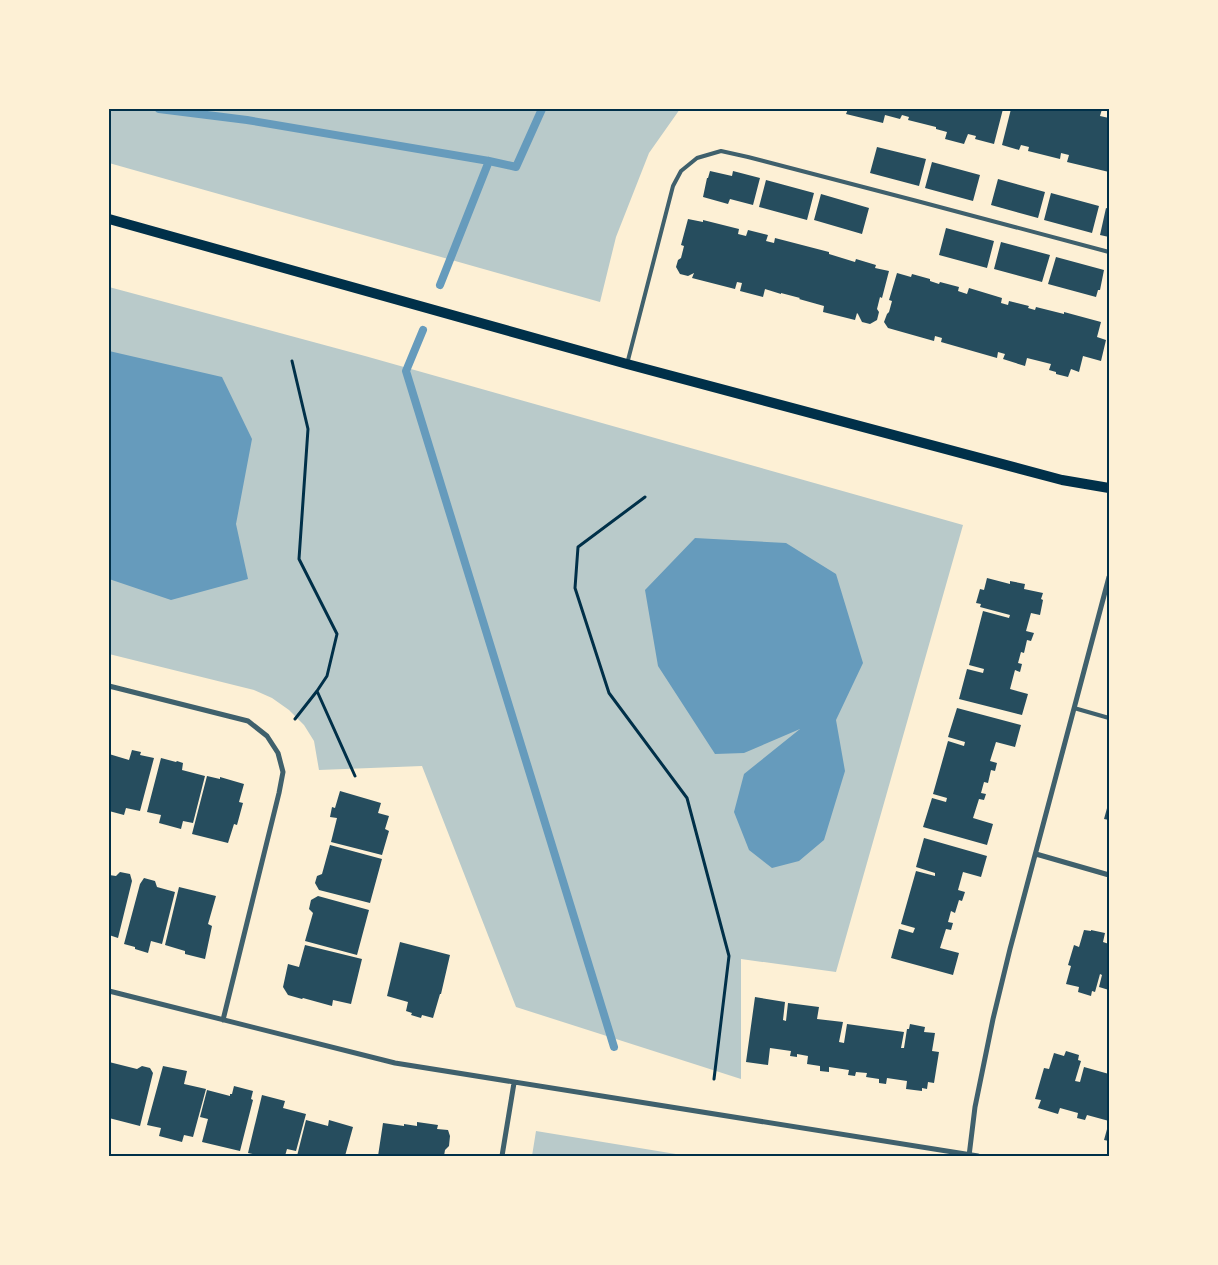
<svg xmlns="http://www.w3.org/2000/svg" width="1218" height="1265" font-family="'Exo 2',sans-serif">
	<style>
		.green { fill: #b9caca }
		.water { fill: #669bbc }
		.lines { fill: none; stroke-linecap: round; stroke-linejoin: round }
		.stream { stroke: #669bbc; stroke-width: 8 }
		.building { fill: #264d5e }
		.path { stroke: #003049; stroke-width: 3 }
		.service { stroke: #3f606c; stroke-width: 4 }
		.minor { stroke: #3f606c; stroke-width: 5 }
		.secondary { stroke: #003049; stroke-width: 10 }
		.neatline { fill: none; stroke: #003049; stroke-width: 2 }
	</style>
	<rect width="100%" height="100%" fill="#fdf0d5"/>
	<path class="green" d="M109 109H680L649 153 616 237 600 302 109 163Z
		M109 287 365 356 963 525 836 972 741 959V1079L516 1007 422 766 319 770 314 741 304 725 289 710 272 698 254 690 109 654Z
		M536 1131 688 1156H532Z"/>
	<path class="water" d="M109 351 222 377 252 439 236 524 248 579 171 600 109 579Z
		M695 538 786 543 836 574 863 663 836 720 845 771 824 840 799 861 772 868 749 850 734 812 744 774 800 729 744 753 715 754 658 666 645 590Z"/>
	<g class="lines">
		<path class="stream" d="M159 109 247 120 489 161 516 167 542 109
			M440 285 489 161
			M423 330 406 371 614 1047"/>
	</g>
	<path class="building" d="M848 109H1003L994 144 975 139 976 136 968 134 964 144 945 139 947 132 936 129V127L908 120 909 117 902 115 900 119 885 115 883 123 846 114Z
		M1011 109H1102L1100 116 1109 118V172L1067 162 1069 155 1061 153 1060 159 1028 151 1029 147 1021 145 1019 150 1002 145Z
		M877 147 926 159 919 186 870 173Z
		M932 162 980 175 973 201 925 188Z
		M710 171 732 176 733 171 760 178 753 205 730 199 728 204 703 197 707 178H708Z
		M998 179 1045 192 1038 218 991 205Z
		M766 180 814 193 807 220 759 207Z
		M1051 193 1099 206 1092 233 1044 220Z
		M821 194 869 208 862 234 814 220Z
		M1106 208 1109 209V237L1100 235Z
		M688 219 703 222V220L739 229 738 234 746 236 748 230 768 235 766 241 774 243 775 238 829 252V254L855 262 856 259 876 265 875 268 889 271 882 298 880 297 877 309 879 312 877 320 870 324 862 322 858 314 857 313 855 320 823 312 824 306 799 299 800 298 781 293V294L765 289 763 297 740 291 742 283 737 282 735 289 692 278 694 273 688 276 680 274 676 267 678 260 681 258 684 246 681 245Z
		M946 228 994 241 987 268 939 255Z
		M1001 242 1050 255 1042 282 994 269Z
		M1056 257 1104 270 1100 290H1098L1096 297 1048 284Z
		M897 273 911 277 912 274 930 279V281L939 284 940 282 959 287 958 291 967 294 969 288 1002 298 1001 303 1008 305 1009 301 1029 306 1028 308 1035 310 1036 307 1064 314V312L1101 322 1097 337 1106 340 1101 361 1083 356 1079 372 1071 369 1068 377 1056 374V372L1049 370 1051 364 1027 358 1025 366 1003 359 1005 354 998 352 997 358 941 342 942 338 935 336 934 341 888 328 884 322 887 314 889 312 892 301 889 300Z
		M987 578 1010 584V581L1025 584 1024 589 1043 593 1041 599 1043 600 1040 615 1031 613 1026 631 1034 633 1031 641 1027 640 1024 653 1021 652 1018 663 1022 664 1020 672 1015 670 1010 689 1028 694 1022 715 959 699 967 669 983 673 984 669 969 665 983 611 1009 618 1010 615 980 607 981 604 976 603 980 589 984 590Z
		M957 708 1021 725 1015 747 996 742 990 761 997 763 995 771 991 770 988 783 984 782 981 793 986 794 984 800 979 799 973 818 993 824 987 845 923 827 932 798 946 802 947 798 933 794 948 741 964 746 965 742 948 737Z
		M132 750 141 752 140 755 154 758 140 811 126 808 124 815 109 811V754L129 760Z
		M161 758 176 762 177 761 183 763 182 770 205 776 193 823 183 821 181 829 159 823 161 815 147 812Z
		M207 776 220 779V777L244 784 239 802 243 803 237 825 234 824 228 843 192 834Z
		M340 791 381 803 378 813 389 816 385 829 389 831 382 855 331 842 337 818 330 817 332 807 335 808Z
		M1109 801V820L1104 819Z
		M924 838 987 856 981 877 963 872 958 890 965 892 962 901 959 900 955 913 951 911 948 922 953 923 951 930 946 929 940 948 959 953 953 975 891 958 899 929 913 933 915 928 901 924 916 871 935 876V873L916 867Z
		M330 845 382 859 370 903 319 890 315 883 317 876 322 874Z
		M120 872 130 874 132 881 118 938 109 935V875L116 876Z
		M144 878 155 881 157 887 175 892 162 944 151 941 148 953 135 949V947L124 944 140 884Z
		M179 887 216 896 208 924 212 926 205 959 185 954V951L165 945Z
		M318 896 369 910 357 955 305 941 313 913 309 909 311 900Z
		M1084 930 1091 931V930L1105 933 1103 942 1109 944V990L1099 987 1102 975 1100 974 1095 992 1092 991 1091 996 1078 992 1079 987 1066 984 1071 966 1068 965 1074 945 1079 947Z
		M400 942 450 955 441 994H440L433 1018 422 1015 421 1018 411 1015 412 1013 406 1011 408 1002 387 996Z
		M305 945 362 959 351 1004 333 1000 332 1006 303 998 302 999 288 995 283 987 288 964 299 967Z
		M755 997 785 1002 783 1020 786 1021 788 1003 819 1007 817 1019 843 1022 839 1042 844 1043 847 1024 904 1032 901 1048H904L907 1029H909L910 1024 925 1027 924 1032 935 1033 932 1051 939 1052 934 1083 928 1082 927 1089 922 1088V1091L906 1089 907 1081 887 1078 886 1084 879 1083V1079L866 1077 867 1073 856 1072 855 1076 848 1075 849 1070 829 1067V1072L820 1071V1066L807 1064 808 1056 797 1054V1057L790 1056 791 1051 770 1048 768 1065 746 1062Z
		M1066 1051 1079 1055 1078 1060 1081 1061 1075 1081 1080 1082 1084 1067 1109 1074V1083L1107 1091 1109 1092V1121L1087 1115 1085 1120 1077 1118 1078 1113 1060 1108 1058 1114 1038 1108 1041 1100 1035 1099 1044 1068 1049 1069 1054 1053 1064 1056Z
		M109 1062 137 1069 142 1066 150 1068 153 1073 140 1126 109 1118Z
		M163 1066 187 1071 184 1084 206 1089 193 1137 184 1135 182 1142 159 1136 161 1128 147 1125Z
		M234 1086 253 1091 251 1099 253 1100 240 1151 202 1142 208 1119 200 1117 207 1090 230 1096V1094H232Z
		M262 1095 285 1101 283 1108 306 1114 296 1151 287 1149 285 1156H262L248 1153Z
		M306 1120 328 1126 329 1120 353 1127 345 1156H297Z
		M417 1122 438 1125 437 1129 448 1130 450 1136 449 1146 445 1150 444 1156H378L383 1123 404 1126V1124L417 1126Z
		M1109 1122V1141L1104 1140Z"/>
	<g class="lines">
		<path class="path" d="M292 361 308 429 299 559 337 634 327 676 317 691 295 719
			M645 497 578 547 575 588 609 693 687 798 729 956 714 1079
			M317 691 355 776"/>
		<path class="service" d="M627 364 673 186 681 171 697 158 721 151 748 157 917 201 1109 252
			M1074 708 1109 718"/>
		<path class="minor" d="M109 686 248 721 267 736 278 753 283 772 279 793 223 1020
			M1036 854 1109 875
			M109 991 395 1063 978 1156
			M502 1156 514 1083
			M969 1156 975 1107 993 1019 1010 949 1109 577"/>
		<path class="secondary" d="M109 219 627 364 1062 480 1109 488"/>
	</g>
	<rect width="1218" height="1265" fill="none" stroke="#fdf0d5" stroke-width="220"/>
	<rect x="110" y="110" width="998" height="1045" class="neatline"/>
</svg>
